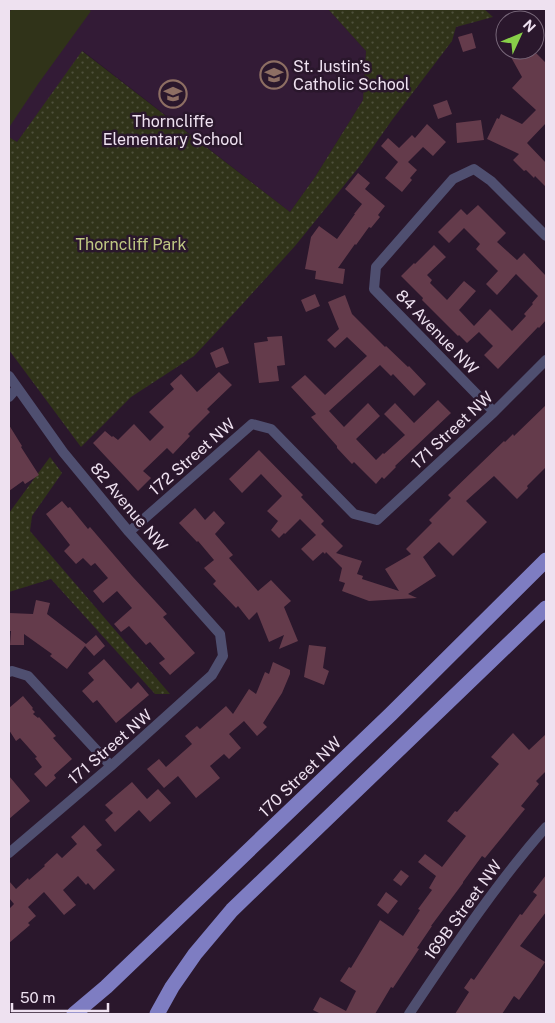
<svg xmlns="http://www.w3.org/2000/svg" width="555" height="1023" font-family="'Public Sans',sans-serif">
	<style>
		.built { fill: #331b36 }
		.park { fill: url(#park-dots) }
		.pitch { fill: #303319 }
		.building { fill: #643b4b }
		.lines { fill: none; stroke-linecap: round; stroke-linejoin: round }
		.street { stroke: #4f4f70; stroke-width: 10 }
		.primary { stroke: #7e7dc2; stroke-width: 15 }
		.labels { text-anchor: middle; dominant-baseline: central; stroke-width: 5; stroke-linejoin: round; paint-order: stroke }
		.poi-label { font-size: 16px; fill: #eee1f0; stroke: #2a172c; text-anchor: start }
		.park-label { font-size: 16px; fill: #bfc883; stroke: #2a172c }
		.street-label { font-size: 16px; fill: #eee1f0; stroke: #2a172c }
	</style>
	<defs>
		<pattern id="park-dots" width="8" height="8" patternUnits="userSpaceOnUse" patternTransform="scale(1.25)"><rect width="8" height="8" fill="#303319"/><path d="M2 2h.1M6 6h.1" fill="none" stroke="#4e503b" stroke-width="1.8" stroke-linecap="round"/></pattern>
	</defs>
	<rect width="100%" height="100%" fill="#2a172c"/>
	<path class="built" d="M9 9H328L366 51 363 100 315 177 290 212 83 51 17 142 9 137Z"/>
	<path class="park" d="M328 9H484L493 17 456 27 452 41 392 120 359 167 295 246 237 310 194 356 131 397 81 447 9 350V137L17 142 82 51 290 212 315 177 363 100 366 51Z
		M50 457 62 473 32 516 30 531 170 694H155L51 579 9 592V513Z"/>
	<path class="pitch" d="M12 9H87L91 11 38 84 10 126 9 125V12Z"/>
	<path class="building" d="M472 33 476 48 463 52 458 37Z
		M507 50H533L546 63V123L527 143 546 163V187L535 176 534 178 526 170 524 171 513 160 519 154 487 139 497 118 499 119 501 114 522 124 536 110 512 88 522 77Z
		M447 100 452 114 438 119 433 105Z
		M481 120 484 140 457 143 456 123Z
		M427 124 446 142 433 156 423 147 408 162 417 170 410 178 412 180 402 192 385 178 398 162 381 146 388 138 399 148 412 135 415 138Z
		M358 173 370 183 365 189 385 206 378 215 380 217 371 228 369 227 356 245 355 244 338 268 345 269 343 284 315 279 316 271 305 269 311 237 319 226 337 239 355 214H354L362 204 345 189Z
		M478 205 506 233 497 242 517 260 524 253 546 276V320L539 328 538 327 498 369 484 355 493 346 479 332 467 343 459 335 458 336 422 300 423 298 401 276 414 263 415 264 434 245 446 257 427 275 432 280 430 283 447 300 464 281 476 291 459 310 474 326 490 309 512 331 526 316 524 314 533 304 532 303 538 296 516 274 497 295 486 284 498 271 476 249 480 244 464 228 449 243 438 232 461 209 467 215Z
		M315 294 320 306 306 312 301 300Z
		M345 295 352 314 385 347 386 346 408 367 409 366 426 384 414 396 393 374 391 376 380 365 329 411 344 427 368 403 380 416 356 439 376 460 383 453 384 454 405 435 384 414 395 403 414 423 438 400 451 413 395 466 396 467 384 479 382 477 376 484 354 462 352 464 337 448V446L311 417 316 414 291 387 305 375 325 395 367 356 347 337 335 348 327 340 339 329 328 302Z
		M282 336 285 365 277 366 279 381 259 383 254 343 268 341 267 337Z
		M223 347 229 363 216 368 210 353Z
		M219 372 232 385 207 409 210 412 188 434 190 436 173 454 167 448 143 471 151 478 138 491 93 443 105 431 112 437 113 436 118 440 134 424 150 441 164 427 149 412 174 389 170 384 181 374 197 392Z
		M546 405V467L527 486 528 488 517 499 494 476 466 501 487 522 453 556 439 542 423 557 436 576 408 594 417 598 369 601 342 591 345 583 339 581 342 568 326 552 325 554 323 552 313 561 301 549 316 535 300 519 285 534 284 533 279 538 271 530 278 521 267 511 282 496 261 474 242 493 229 479 259 450 303 495 301 497 324 521 321 524 343 546 336 553 362 561 357 574 363 576 362 579 399 591 385 569 411 554 406 549 432 523 429 520 451 498 448 495 504 441 505 442 513 434 514 436Z
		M9 425 22 446 21 447 39 475 25 484 23 481 9 491Z
		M62 501 68 508 70 507 88 529 90 527 132 576 167 614 163 617 195 653 170 675 159 663 165 659 150 642 146 645 129 626 121 632 114 624 132 608 117 591 103 603 93 591 108 578 95 563 91 566 83 558 76 564 64 551 70 545 46 514Z
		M195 508 205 520 214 511 225 523 215 534 233 555 229 558 258 591 271 580 291 601 284 607 298 641 279 649 284 635 269 642 257 612 249 620 238 606 236 608 213 584 216 581 204 568 214 560 198 541 197 542 179 523Z
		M36 600 50 603 47 614 86 644 96 635 105 646 94 656 85 646 67 669 50 656 52 654 24 634V645H10L11 631H9V613L33 614Z
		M309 645 326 647 323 668 329 671 324 685 304 677Z
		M104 659 131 689 138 682 149 695 116 723 97 700 93 703 82 691 94 680 88 673Z
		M273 662 290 670V674L282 693 263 723 267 727 257 736 244 721 229 734 241 748 229 759 224 754 210 766 220 778 196 798 178 776 164 788 147 769 159 759 166 767 192 744 185 736 197 726 200 729 226 706 233 714 249 689 256 694 265 672 269 674Z
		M23 696 33 708 32 709 35 712 33 714 38 718 39 717 56 736 53 738 72 759 54 775 56 778 46 787 34 774 42 767 35 758 37 757 20 738 16 741 9 730V708Z
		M513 733 529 750 546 734V771L536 781 539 784 521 806 525 809 485 858 482 856 463 882V883L431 926H432L417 948 419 949 393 988 391 987 375 1014H321L313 1010 320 997 346 1011 356 991 340 981 349 967 351 968 380 920 403 936 420 910 418 909 432 890 429 888 436 876 418 862 425 854 442 867 466 836 447 821 455 811 457 812 499 764 491 757Z
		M9 776 30 801 9 819Z
		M132 782 147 799 158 789 171 803 150 822 139 810 115 832 105 820 113 813 105 805Z
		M84 825 102 845 96 850 115 870 94 890 88 883 86 885 78 876 63 890 76 905 64 915 44 892 28 907 36 916 28 923 30 925 9 943V909L14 904 9 898V881L16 889 28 878 29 880 45 866 44 865 57 853 62 858 77 844 71 837Z
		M401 870 409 876 401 886 393 880Z
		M546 875V912L520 946 545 962 536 976 519 1000 514 996 502 1014H455L469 992 464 988 471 978 474 980 513 924 520 914 522 915 537 895 533 892Z
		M386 892 398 901 388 914 377 905Z"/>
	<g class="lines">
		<path class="street" d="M9 376 63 452 129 532 220 634 223 656 212 675 111 766 9 853
			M9 397 17 388
			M494 412 374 289 376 267 453 179 474 169 491 181 546 236
			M129 532 252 424 271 429 354 514 377 520 494 412 546 360
			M9 672 12 671 28 676 111 766
			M409 1014C452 950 495 885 546 827"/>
		<path class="primary" d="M74 1014 106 987 391 714 546 560
			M157 1014 172 987 195 954 232 910 546 608"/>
	</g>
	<defs>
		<g id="school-ring" transform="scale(1.4375)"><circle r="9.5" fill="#2a172c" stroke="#8d6e63" stroke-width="1.5"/><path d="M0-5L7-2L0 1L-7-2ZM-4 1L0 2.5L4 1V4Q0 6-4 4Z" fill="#8d6e63"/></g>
	</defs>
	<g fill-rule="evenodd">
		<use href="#school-ring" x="274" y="75"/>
		<use href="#school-ring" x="173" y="94"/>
	</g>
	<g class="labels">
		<g class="poi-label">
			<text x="293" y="66">St. Justin’s<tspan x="293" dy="18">Catholic School</tspan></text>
			<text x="173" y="121" text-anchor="middle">Thorncliffe<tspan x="173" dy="18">Elementary School</tspan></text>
		</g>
		<g class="park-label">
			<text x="131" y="244">Thorncliff Park</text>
		</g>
		<g class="street-label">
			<text transform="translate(437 332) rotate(46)">84 Avenue NW</text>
			<text transform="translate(452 430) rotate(-43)">171 Street NW</text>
			<text transform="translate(192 457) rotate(-41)">172 Street NW</text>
			<text transform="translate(129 507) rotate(50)">82 Avenue NW</text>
			<text transform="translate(110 747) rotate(-41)">171 Street NW</text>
			<text transform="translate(300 777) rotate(-44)">170 Street NW</text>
			<text transform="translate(463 910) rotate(-54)">169B Street NW</text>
		</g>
	</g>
	<rect width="555" height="1023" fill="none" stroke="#eee1f0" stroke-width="20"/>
	<g transform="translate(520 35) rotate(46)"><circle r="24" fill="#2a172c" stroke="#78687a"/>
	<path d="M0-4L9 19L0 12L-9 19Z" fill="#88cf49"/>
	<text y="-8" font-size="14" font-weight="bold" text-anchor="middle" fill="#eee1f0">N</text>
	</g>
	<path d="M12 1003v8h96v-8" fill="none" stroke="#eee1f0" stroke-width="2.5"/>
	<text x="20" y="1003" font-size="15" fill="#eee1f0" stroke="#2a172c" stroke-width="4" paint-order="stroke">50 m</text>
</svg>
